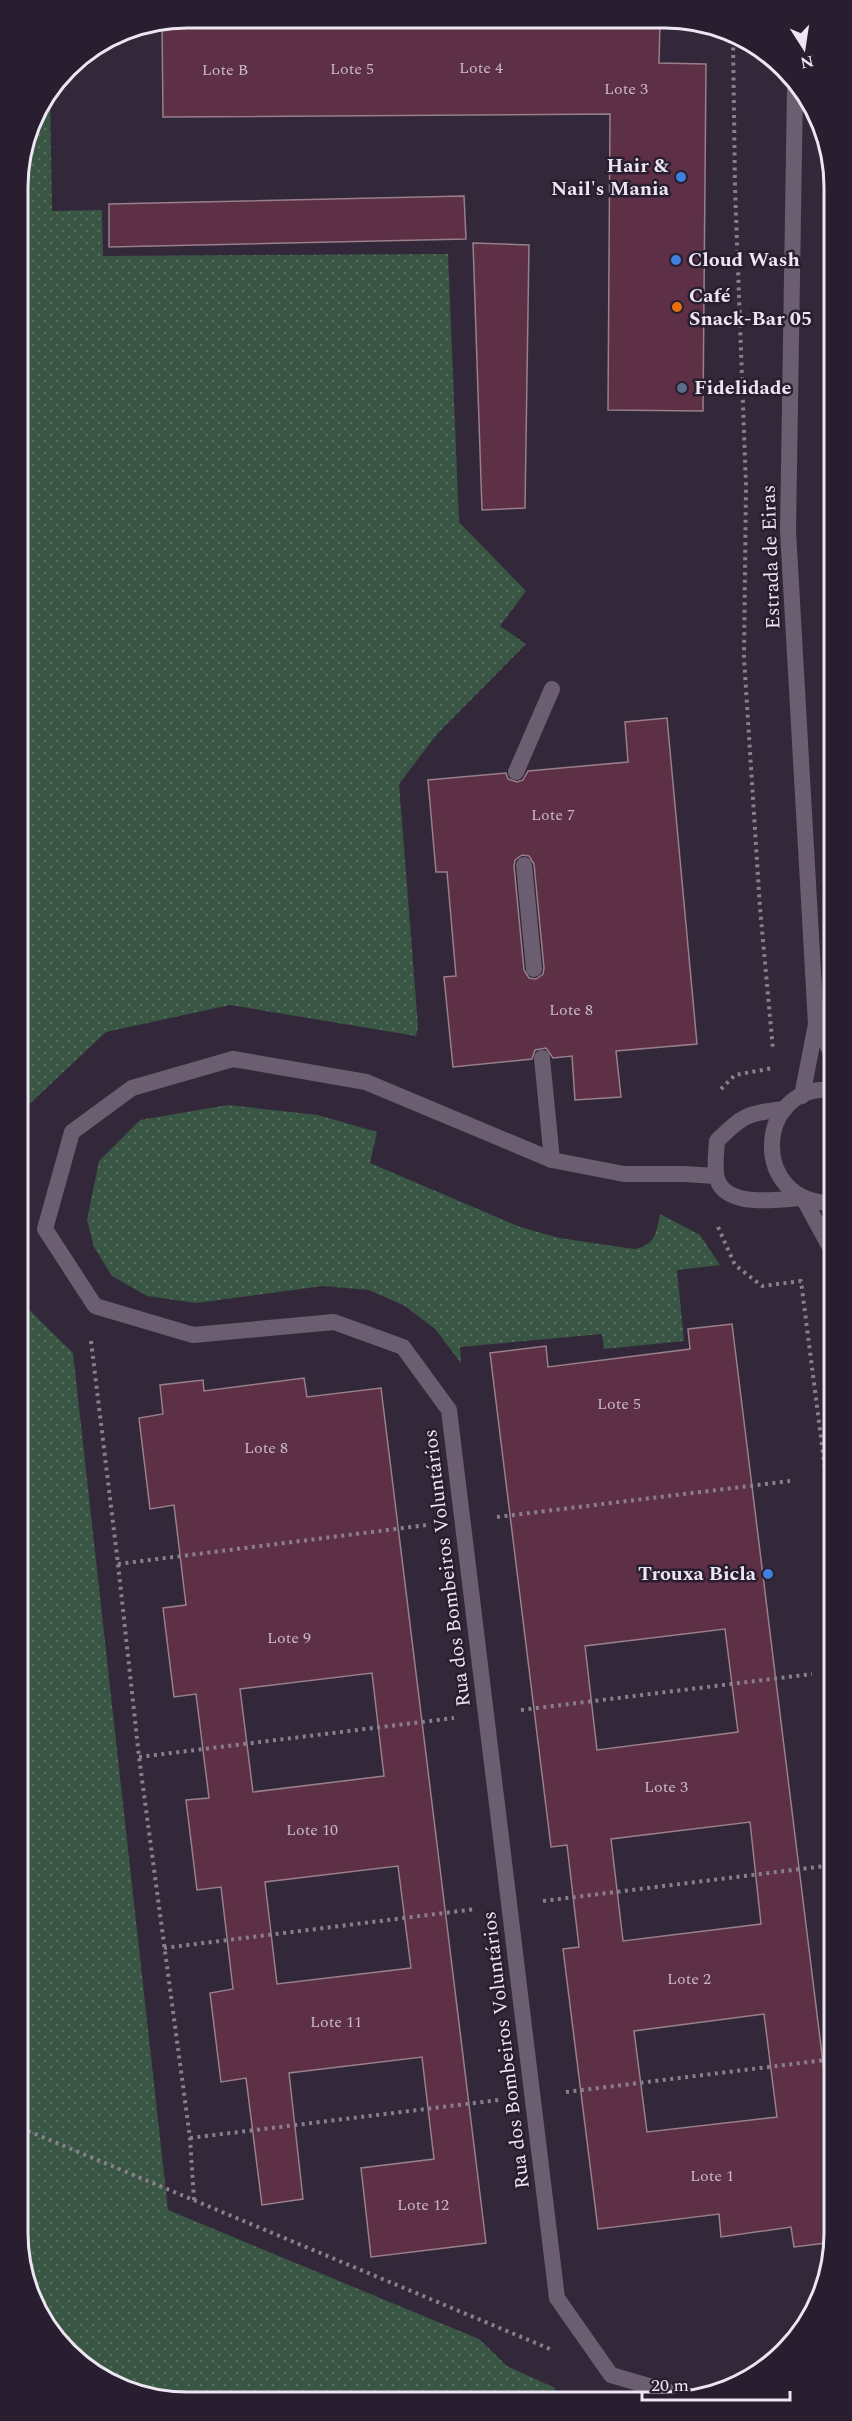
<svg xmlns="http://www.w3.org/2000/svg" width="852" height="2421" font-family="Spectral,serif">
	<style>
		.grass { fill: url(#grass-dots) }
		.building { fill: #5d3046; stroke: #987f8a; stroke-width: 1.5; fill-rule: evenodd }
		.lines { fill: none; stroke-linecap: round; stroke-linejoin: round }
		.path { stroke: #887f8e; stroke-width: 4; stroke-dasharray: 3 4.5; stroke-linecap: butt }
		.service { stroke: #6b5e71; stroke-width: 16 }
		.minor { stroke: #6b5e71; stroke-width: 16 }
		.tertiary { stroke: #6b5e71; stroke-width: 16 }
		.shop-dot { fill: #3f7fe0; stroke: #291e2f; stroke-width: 2 }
		.food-dot { fill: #e8710a; stroke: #291e2f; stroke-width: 2 }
		.service-dot { fill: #5c6f8a; stroke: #291e2f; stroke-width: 2 }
		.labels { text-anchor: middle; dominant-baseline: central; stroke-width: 5; stroke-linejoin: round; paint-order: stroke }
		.number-label { font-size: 16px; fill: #c9b8c6 }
		.poi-label { font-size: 20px; font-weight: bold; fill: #ede5f1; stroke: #291e2f; text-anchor: start }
		.street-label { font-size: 20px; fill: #ede5f1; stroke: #291e2f }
		.rim { fill: none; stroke: #ede5f1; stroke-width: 3 }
	</style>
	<defs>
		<pattern id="grass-dots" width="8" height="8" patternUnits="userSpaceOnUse" patternTransform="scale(1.5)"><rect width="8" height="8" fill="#395544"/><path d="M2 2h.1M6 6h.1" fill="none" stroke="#566d5f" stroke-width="1.8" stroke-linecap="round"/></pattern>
	</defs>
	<rect width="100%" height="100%" fill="#332839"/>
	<path class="grass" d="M50 94 52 211 102 210 103 256 448 254 459 522 526 591 500 626 526 644 437 734 399 784 418 1026 416 1036 230 1005 106 1032 23 1110 20 1122 18 176 35 113Z
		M228 1105 318 1115 377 1132 370 1163 520 1227 559 1238 634 1249C656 1245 656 1233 660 1214L700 1235 720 1265 677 1270 684 1341 604 1349 602 1334 460 1347 461 1363 435 1329 405 1306 369 1290 323 1286 196 1303 147 1296 112 1276 94 1247 87 1220 99 1161 140 1120Z
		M20 1301 73 1353 168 2210 479 2339 507 2366 555 2388 553 2400H155L68 2354 21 2267Z"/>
	<path class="building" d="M565 20 660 21 659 63 706 64 703 411 608 410 610 114 163 117 162 23Z
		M464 196 466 239 109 247V204Z
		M473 243 529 245 525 508 482 510Z
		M667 718 697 1044 616 1051 621 1097 575 1100 572 1056 553 1058 546 1048 535 1050 532 1059 453 1067 444 977 456 976 447 872H436L428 780 506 773 508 779 517 782 523 780 528 771 628 762 625 722ZM522 855 529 856 534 864 544 968 543 974 536 979 529 978 524 970 514 866 515 860Z
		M732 1324 834 2152V2242L794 2247 791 2227 721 2237 719 2214 598 2229 563 1949 579 1947 567 1845 551 1847 490 1353 546 1346 548 1367 690 1349 688 1329ZM725 1629 738 1732 597 1750 585 1646ZM750 1822 761 1924 623 1941 611 1839ZM764 2014 777 2117 647 2132 634 2031Z
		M304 1378 307 1397 381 1388 486 2243 371 2257 361 2168 434 2159 422 2057 289 2073 303 2199 262 2205 246 2078 221 2082 210 1993 233 1989 221 1887 197 1890 186 1800 209 1798 196 1694 174 1697 163 1608 186 1605 174 1505 150 1509 139 1418 163 1414 160 1385 203 1380 204 1391ZM372 1673 384 1776 253 1792 240 1689ZM398 1866 411 1968 277 1984 265 1882Z"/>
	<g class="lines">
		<path class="path" d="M733 40 735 187 746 486 744 658 760 908 773 1050
			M721 1089 735 1075 773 1068
			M718 1227 735 1265 762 1286 801 1281 833 1532
			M91 1341 118 1564 139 1757 190 2138 194 2200
			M497 1517 790 1481
			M118 1564 427 1525
			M521 1710 812 1674
			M139 1757 454 1718
			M543 1901 833 1865
			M164 1948 476 1909
			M566 2092 833 2059
			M21 2128 550 2349
			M190 2138 499 2100"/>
		<path class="service" d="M516 772 552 689
			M524 865 534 969
			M542 1058 552 1160
			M785 1109C747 1113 743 1115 717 1141 716 1152 715 1164 716 1174 721 1210 778 1199 803 1198"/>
		<path class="minor" d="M697 2400 611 2375 557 2298 449 1410 403 1347 334 1322 193 1335 95 1306 45 1229 72 1132 132 1088 233 1059 366 1082 552 1160 624 1174H684L716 1176"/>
		<path class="tertiary" d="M795 88 788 531 816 1024 802 1096
			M816 1024 832 1054
			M832 1090C756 1083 748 1203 832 1203
			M803 1198 832 1251"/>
	</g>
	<g class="shop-dot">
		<circle cx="681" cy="177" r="6"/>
		<circle cx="676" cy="260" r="6"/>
		<circle cx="768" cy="1574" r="6"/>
	</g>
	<circle class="food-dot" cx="677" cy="307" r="6"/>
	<circle class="service-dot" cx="682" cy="388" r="6"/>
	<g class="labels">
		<g class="number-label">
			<text x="481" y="68">Lote 4</text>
			<text x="352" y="69">Lote 5</text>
			<text x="225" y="70">Lote B</text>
			<text x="626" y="89">Lote 3</text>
			<text x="553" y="815">Lote 7</text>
			<text x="571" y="1010">Lote 8</text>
			<text x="619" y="1404">Lote 5</text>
			<text x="266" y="1448">Lote 8</text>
			<text x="289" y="1638">Lote 9</text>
			<text x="666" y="1787">Lote 3</text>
			<text x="312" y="1830">Lote 10</text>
			<text x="689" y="1979">Lote 2</text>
			<text x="336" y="2022">Lote 11</text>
			<text x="712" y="2176">Lote 1</text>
			<text x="423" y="2205">Lote 12</text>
		</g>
		<g class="poi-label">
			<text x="669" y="166" text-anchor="end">Hair &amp;<tspan x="669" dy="23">Nail's Mania</tspan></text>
			<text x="688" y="260">Cloud Wash</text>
			<text x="689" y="296">Café<tspan x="689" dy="23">Snack-Bar 05</tspan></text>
			<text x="694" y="388">Fidelidade</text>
			<text x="756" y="1574" text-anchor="end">Trouxa Bicla</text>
		</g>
		<g class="street-label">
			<text transform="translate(771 557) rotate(-92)">Estrada de Eiras</text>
			<text transform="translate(447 1568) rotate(-97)">Rua dos Bombeiros Voluntários</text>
			<text transform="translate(506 2050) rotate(-97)">Rua dos Bombeiros Voluntários</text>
		</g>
	</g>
	<path d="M0 0H852V2421H0ZM187 28H665A159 159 0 0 1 824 187V2233A159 159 0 0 1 665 2392H187A159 159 0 0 1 28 2233V187A159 159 0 0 1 187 28Z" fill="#291e2f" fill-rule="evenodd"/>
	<path class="rim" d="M187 28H665A159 159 0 0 1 824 187V2233A159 159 0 0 1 665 2392H187A159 159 0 0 1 28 2233V187A159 159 0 0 1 187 28Z"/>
	<g transform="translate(804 48) rotate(168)" stroke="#291e2f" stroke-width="4.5" paint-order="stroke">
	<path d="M0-4.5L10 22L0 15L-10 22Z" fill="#ede5f1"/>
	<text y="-9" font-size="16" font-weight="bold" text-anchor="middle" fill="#ede5f1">N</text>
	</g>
	<path d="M642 2391v9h148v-9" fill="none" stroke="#ede5f1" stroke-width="3"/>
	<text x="651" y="2391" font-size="18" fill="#ede5f1" stroke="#291e2f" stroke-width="4.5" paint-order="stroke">20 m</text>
</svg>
